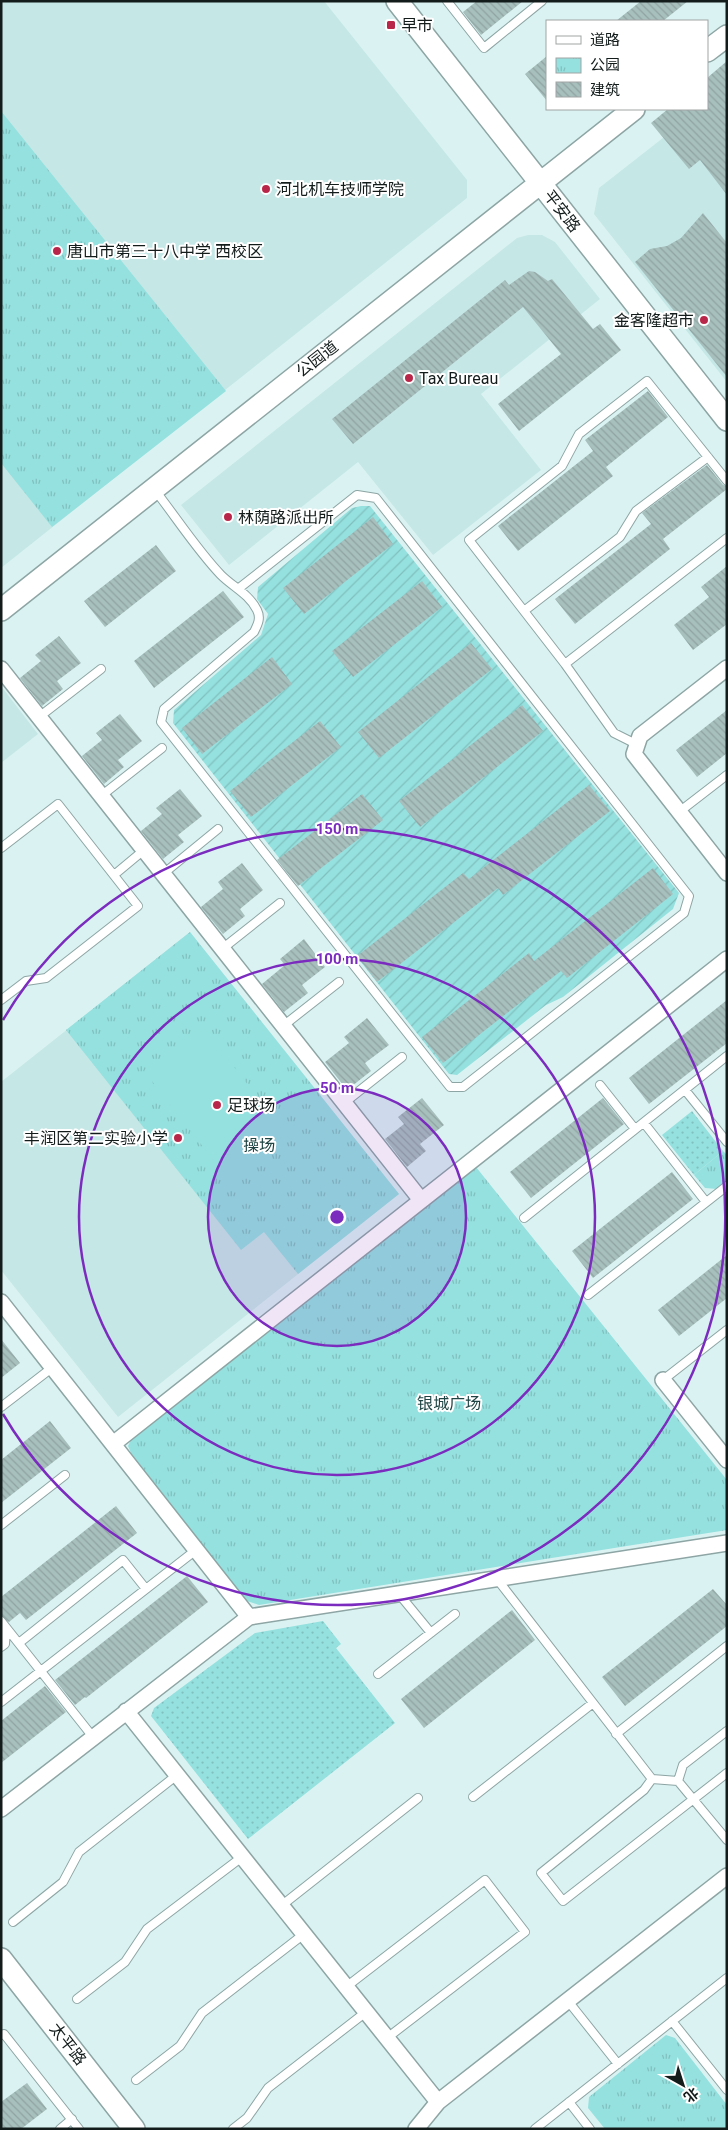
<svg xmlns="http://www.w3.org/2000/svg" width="728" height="2130" font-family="Roboto,'Noto Sans SC',sans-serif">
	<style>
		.built { fill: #c5e7e6 }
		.grass { fill: url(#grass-dots) }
		.park { fill: url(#park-tufts) }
		.garden { fill: url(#garden-furrows) }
		.pitch { fill: #95e1df }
		.building { fill: url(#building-back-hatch) }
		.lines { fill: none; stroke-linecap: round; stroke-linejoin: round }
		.lane-casing { stroke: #8da5a4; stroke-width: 10 }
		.street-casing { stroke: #8da5a4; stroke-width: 18 }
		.secondary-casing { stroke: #8da5a4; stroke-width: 24 }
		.lane { stroke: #fff; stroke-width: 8 }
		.street { stroke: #fff; stroke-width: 15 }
		.secondary { stroke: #fff; stroke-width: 21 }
		.ring { fill: none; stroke: #7b2cbf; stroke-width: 2.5 }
		.poi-dot { fill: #b82749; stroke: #fff; stroke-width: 2 }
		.labels { text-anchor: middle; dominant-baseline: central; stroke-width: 4; stroke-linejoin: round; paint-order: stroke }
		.poi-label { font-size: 16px; fill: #131c1b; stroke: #fff; text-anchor: start }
		.street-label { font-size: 16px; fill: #131c1b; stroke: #fff }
		.park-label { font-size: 16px; fill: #1f4443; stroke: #fff }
		.centre { fill: #7b2cbf; stroke: #fff; stroke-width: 2.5 }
		.ring-label { font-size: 15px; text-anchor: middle; font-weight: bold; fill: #7b2cbf; stroke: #fff; stroke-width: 4; stroke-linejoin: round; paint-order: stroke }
	</style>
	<defs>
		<pattern id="grass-dots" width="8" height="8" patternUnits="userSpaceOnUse" patternTransform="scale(1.25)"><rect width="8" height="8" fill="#95e1df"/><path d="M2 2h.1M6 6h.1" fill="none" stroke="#80c0bf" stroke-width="1.8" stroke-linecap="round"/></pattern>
		<pattern id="park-tufts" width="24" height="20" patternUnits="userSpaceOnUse" patternTransform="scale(1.25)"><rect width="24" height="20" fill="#95e1df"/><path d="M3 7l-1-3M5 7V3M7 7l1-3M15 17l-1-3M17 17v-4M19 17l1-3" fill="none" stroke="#80c0bf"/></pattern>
		<pattern id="garden-furrows" width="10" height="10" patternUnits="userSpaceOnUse" patternTransform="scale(1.25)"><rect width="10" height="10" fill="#95e1df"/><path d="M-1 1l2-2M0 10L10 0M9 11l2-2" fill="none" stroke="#80c0bf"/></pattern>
		<pattern id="building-back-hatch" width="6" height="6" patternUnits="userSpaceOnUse" patternTransform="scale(1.25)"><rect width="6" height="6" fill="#a7bfbd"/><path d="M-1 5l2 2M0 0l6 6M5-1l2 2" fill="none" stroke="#8fa4a2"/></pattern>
	</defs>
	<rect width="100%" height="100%" fill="#daf3f2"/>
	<path class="built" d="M1 1H324L467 180V198L1 568Z
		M727 87V382L594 214 599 188 700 109H707V103Z
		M528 235H542L555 242 600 299 481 394 541 470 433 555 358 462 229 565 181 505 517 238Z
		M1 686 38 734 1 763Z
		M190 932 399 1194 118 1417 1 1270V1082Z"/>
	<path class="grass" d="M692 1111 723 1151 694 1175 662 1135Z
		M323 1621 341 1644 336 1648 395 1723 248 1839 151 1716 154 1708 255 1633Z"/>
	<path class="park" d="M1 111 226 391 52 527 1 463Z
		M190 932 399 1194 298 1274 264 1232 241 1250 66 1030Z
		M723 1151 727 1155V1182L717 1189 705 1188 694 1175Z
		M476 1167 727 1480V1530L259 1605 247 1601 131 1453 128 1446 132 1438Z
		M666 2035 675 2038 727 2105V2129H605L588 2108 589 2097Z"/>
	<path class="garden" d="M361 506H370L679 893 673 909 563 997 546 1005 457 1075 449 1074 173 723 174 710 261 635 268 614 257 599 258 587 352 508Z"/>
	<path class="pitch" d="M202 1026 290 1139 232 1184 144 1071Z"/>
	<path class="building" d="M477 1H523L481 35 463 12Z
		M641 1H688L663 21H616Z
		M547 56V101L525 74Z
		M727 61V195L700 160 689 169 651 123 668 109H707V78Z
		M703 213 727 243V377L635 262 650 249 667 246 681 238Z
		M529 271 535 272 548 281 552 279 593 329 600 324 621 350 519 431 498 404 561 354 523 307 353 444 332 419 505 280 509 285Z
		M648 391 668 417 606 467 613 476 518 551 498 526 593 451 585 440Z
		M707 465 723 485 727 486V489L663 539 670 549 575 624 555 599 651 524 642 513Z
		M373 517 393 544 304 614 283 588Z
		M156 545 176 571 105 627 84 601Z
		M727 566V624L693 650 674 625 709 597 701 587Z
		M422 581 442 607 353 677 332 651Z
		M223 591 244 617 154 688 134 661Z
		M59 636 81 663 57 681 63 689 42 706 20 678 41 661 35 655Z
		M471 643 492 669 379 758 358 732Z
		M272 657 292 684 202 754 182 728Z
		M522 705 543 731 420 827 399 801Z
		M727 710V753L697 777 676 750Z
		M120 714 142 741 118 760 124 767 104 784 82 756 102 740 96 733Z
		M320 721 341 747 251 817 230 791Z
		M589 785 610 811 503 895 498 888 377 982 357 956 463 873 469 879Z
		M180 789 202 816 178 835 184 842 163 859 141 831 162 814 156 808Z
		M362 794 383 820 298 886 277 860Z
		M242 863 263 890 240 909 245 916 223 934 201 907 223 889 218 882Z
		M653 868 673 894 567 978 561 971 443 1063 422 1037 529 953 534 961Z
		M304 939 325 967 302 985 308 993 284 1012 262 984 285 965 280 959Z
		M727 1000V1043L649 1104 629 1078Z
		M367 1018 389 1045 365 1063 371 1071 347 1090 325 1062 349 1043 344 1037Z
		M422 1098 444 1125 420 1144 426 1151 407 1167 385 1139 404 1124 398 1117Z
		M603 1098 624 1124 531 1198 510 1172Z
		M672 1172 693 1199 593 1278 572 1251Z
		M727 1255V1298L679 1336 658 1310Z
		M1 1339 20 1363 1 1378Z
		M50 1421 71 1448 1 1503V1460Z
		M116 1506 137 1533 26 1620 20 1613 9 1622 1 1616V1597Z
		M187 1576 208 1602 86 1698 85 1697 75 1705 55 1680Z
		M713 1589 727 1605V1626L625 1706 602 1677Z
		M512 1610 535 1640 424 1728 401 1699Z
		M45 1686 66 1712 1 1763V1721Z
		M27 2083 47 2109 21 2129H1V2102Z"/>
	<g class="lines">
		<g class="lane-casing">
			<path id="lane" d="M447 1 484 48 542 1
				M154 489C176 517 197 550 221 575 233 587 249 594 257 610 261 618 258 624 254 632L164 709 161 722 450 1087H463L684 913 689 896 376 498 357 495 238 589
				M524 611 620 537 636 511 708 457
				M565 664 727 538
				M39 717 101 669
				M636 744 614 733 565 664 469 540 562 466 579 434 647 381 727 481
				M101 796 162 748
				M679 812 727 775
				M1 848 58 804 138 906 46 978 26 981 1 1000
				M163 874 218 829
				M114 875 144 850
				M222 949 280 903
				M283 1026 339 982
				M600 1085 635 1129
				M685 1090 727 1142
				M344 1103 402 1057
				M644 1123 706 1202
				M524 1218 727 1056
				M588 1295 727 1186
				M663 1380 727 1330
				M1 1407 53 1367
				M1 1525 65 1475
				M497 1579 652 1779 678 1781 727 1840
				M399 1594 431 1633
				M1 1621 93 1737
				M19 1643 123 1560 146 1589
				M1 1647 5 1644 6 1628
				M378 1674 455 1614
				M1 1702 196 1550
				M616 1734 727 1646
				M652 1779 644 1790 541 1873 563 1901 727 1773
				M678 1781 683 1765 727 1731
				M473 1797 593 1703
				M281 1906 418 1798
				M13 1922 63 1882 79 1852 177 1775
				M346 1987 485 1880 525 1932 387 2038
				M77 1999 125 1962 147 1929 242 1857
				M568 2001 618 2064
				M672 2021 727 2090
				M1 2035 4 2034 79 2129
				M136 2080 180 2046 202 2013 304 1934
				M569 2102 590 2129
				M60 2129 72 2119
				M233 2129 247 2118 268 2088 366 2012
				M535 2129 727 1978"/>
		</g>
		<g class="street-casing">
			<path id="street" d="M727 668 640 736 634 754 727 873
				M1 669 421 1200
				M1 1302 249 1617
				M663 1380 727 1460
				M113 1444 727 959
				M126 1711 438 2102 727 1876
				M1 1809 249 1617 727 1543
				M416 2129 438 2102"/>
		</g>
		<g class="secondary-casing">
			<path id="secondary" d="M397 1 727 420
				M707 51 727 36
				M1 610 634 109
				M1 1959 134 2129"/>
		</g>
		<use href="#lane" class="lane"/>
		<use href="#street" class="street"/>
		<use href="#secondary" class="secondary"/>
	</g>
	<circle cx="337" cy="1217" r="129" fill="#7b2cbf" fill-opacity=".12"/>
	<g class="ring">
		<circle cx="337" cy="1217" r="129"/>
		<circle cx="337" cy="1217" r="258"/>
		<path d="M3 1020A388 388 0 1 1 3 1414"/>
	</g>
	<g class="poi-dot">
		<rect x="386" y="20" width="10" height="10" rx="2.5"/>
		<circle cx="266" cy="189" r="5"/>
		<circle cx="57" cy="251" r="5"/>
		<circle cx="704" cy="320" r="5"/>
		<circle cx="409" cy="378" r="5"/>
		<circle cx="228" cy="517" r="5"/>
		<circle cx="217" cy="1105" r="5"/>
		<circle cx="178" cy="1138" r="5"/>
	</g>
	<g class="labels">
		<g class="poi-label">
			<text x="401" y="25">早市</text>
			<text x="276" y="189">河北机车技师学院</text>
			<text x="67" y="251">唐山市第三十八中学 西校区</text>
			<text x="694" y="320" text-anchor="end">金客隆超市</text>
			<text x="419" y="378">Tax Bureau</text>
			<text x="238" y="517">林荫路派出所</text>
			<text x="227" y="1105">足球场</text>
			<text x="168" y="1138" text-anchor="end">丰润区第二实验小学</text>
		</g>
		<g class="street-label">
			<text transform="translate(562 211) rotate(52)">平安路</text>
			<text transform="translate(317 359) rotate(-38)">公园道</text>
			<text transform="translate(68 2044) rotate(52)">太平路</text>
		</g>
		<g class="park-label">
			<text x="259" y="1145">操场</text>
			<text x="449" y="1403">银城广场</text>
		</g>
	</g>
	<circle cx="337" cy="1217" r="8" class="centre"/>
	<g class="ring-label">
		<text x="337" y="834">150 m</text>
		<text x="337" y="964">100 m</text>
		<text x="337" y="1093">50 m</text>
	</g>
	<rect width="728" height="2130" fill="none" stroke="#131c1b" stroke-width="5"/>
	<rect x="546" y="20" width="162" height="90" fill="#ffffff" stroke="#a1a4a4"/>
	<rect x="556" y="36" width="25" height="8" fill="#ffffff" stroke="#a1a4a4"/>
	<text x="590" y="45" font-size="15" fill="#131c1b">道路</text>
	<rect x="556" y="58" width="25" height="15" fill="url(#park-tufts)" stroke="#a1a4a4"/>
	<text x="590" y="70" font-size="15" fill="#131c1b">公园</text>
	<rect x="556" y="82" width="25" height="15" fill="url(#building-back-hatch)" stroke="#a1a4a4"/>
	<text x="590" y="95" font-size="15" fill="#131c1b">建筑</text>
	<g transform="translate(683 2085) rotate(141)" stroke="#ffffff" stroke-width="4" paint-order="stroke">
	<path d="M0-4L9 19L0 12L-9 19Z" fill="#131c1b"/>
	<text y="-8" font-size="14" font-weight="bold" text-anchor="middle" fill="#131c1b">北</text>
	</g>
</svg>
